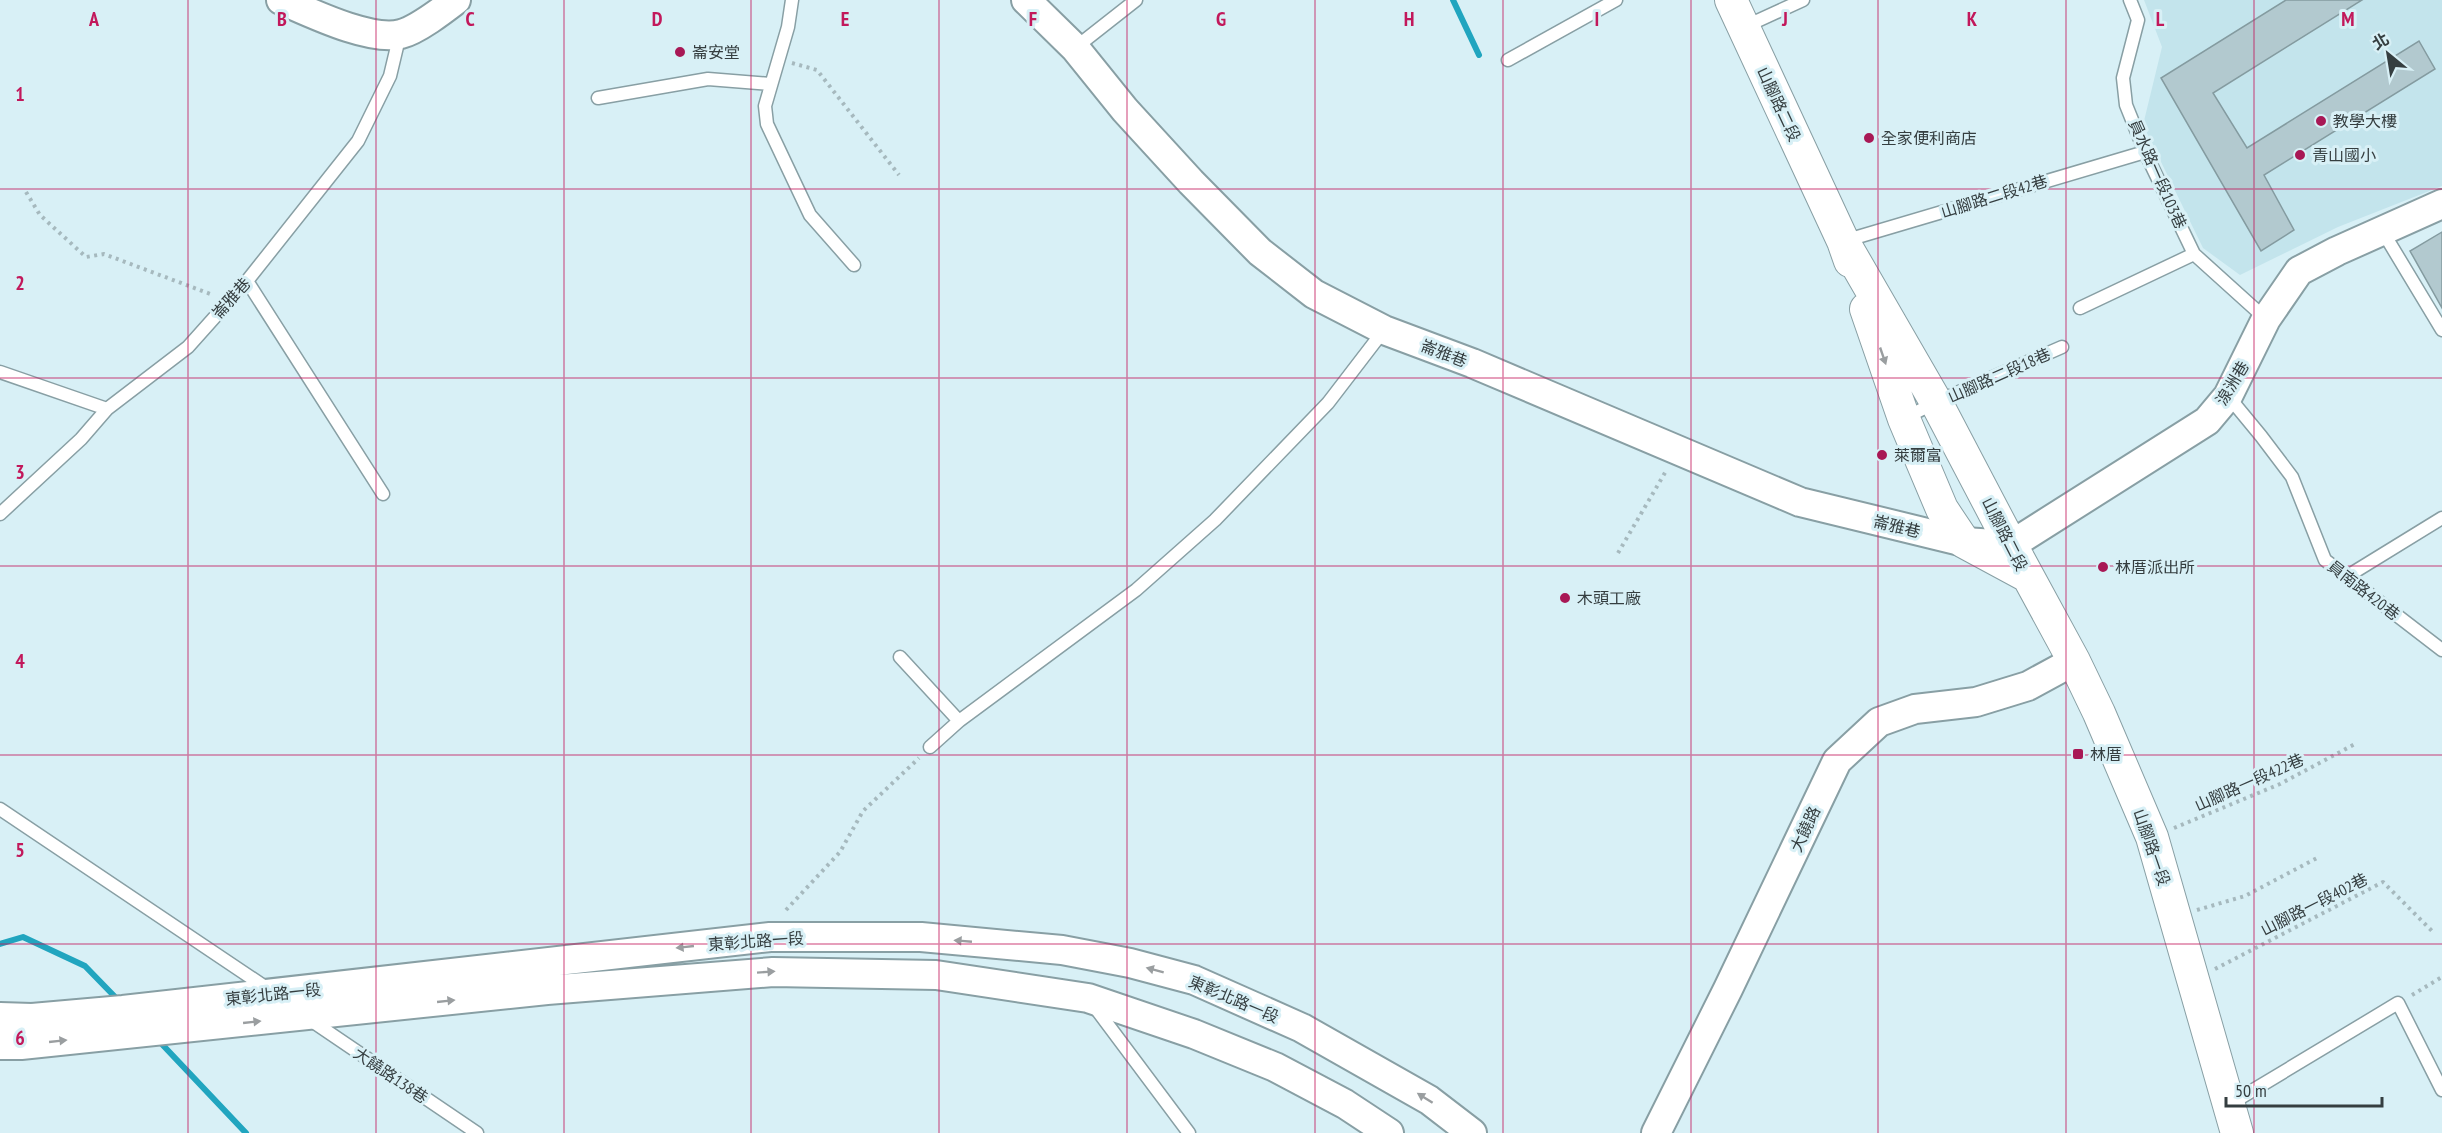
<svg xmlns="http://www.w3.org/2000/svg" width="2442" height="1133" font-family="'PT Sans Narrow','Noto Sans TC',sans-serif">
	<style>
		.built { fill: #c3e4ec }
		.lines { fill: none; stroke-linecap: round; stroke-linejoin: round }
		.stream { stroke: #21a5bf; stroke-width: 6 }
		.building { fill: #b2c9cf; stroke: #849ba0; stroke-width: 1.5 }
		.service-casing { stroke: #889fa4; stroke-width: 15 }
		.tertiary-casing { stroke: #889fa4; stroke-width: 32 }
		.secondary-casing { stroke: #889fa4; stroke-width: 34 }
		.path { stroke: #a6b9be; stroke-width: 4; stroke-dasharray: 3 4.5; stroke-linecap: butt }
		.service { stroke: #fff; stroke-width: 12 }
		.tertiary { stroke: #fff; stroke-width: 28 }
		.secondary { stroke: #fff; stroke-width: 32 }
		.oneway { fill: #9a9ea0 }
		.grid { fill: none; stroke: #c2185b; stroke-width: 1.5; stroke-opacity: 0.55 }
		.poi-dot { fill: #a81855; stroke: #d8f0f6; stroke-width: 2 }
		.labels { text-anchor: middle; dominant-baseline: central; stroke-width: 6; stroke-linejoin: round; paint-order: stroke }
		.poi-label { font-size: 16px; fill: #353e40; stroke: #d8f0f6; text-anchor: start }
		.street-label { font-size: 16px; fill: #353e40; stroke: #d8f0f6 }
		.grid-label { font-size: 20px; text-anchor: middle; font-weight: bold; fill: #c2185b; stroke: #d8f0f6; stroke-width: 6; stroke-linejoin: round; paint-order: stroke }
	</style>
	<rect width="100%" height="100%" fill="#d8f0f6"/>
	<path class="built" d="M2144 0H2442V186L2338 227 2240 275 2203 248 2143 125 2162 47Z"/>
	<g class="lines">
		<path class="stream" d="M1453 0 1479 55
			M0 944 23 937 85 966 119 1001
			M158 1040 246 1133"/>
	</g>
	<path class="building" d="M2286 0H2362L2213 93 2247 148 2419 41 2435 69 2264 175 2294 230 2261 251 2161 78Z
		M2442 232V308L2410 251Z"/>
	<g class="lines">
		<g class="service-casing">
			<path id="service" d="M792 0 788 27 765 106 767 124 810 215 854 265
				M2130 0 2138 20 2123 78 2126 105 2145 152 2194 254 2266 319
				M1744 27 1803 0
				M1075 48 1136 0
				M1508 60 1616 0
				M598 98 708 79 770 84
				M2383 232 2442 330
				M1844 241 2145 152
				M247 281 383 494
				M2080 308 2194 254
				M0 372 107 409
				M2228 396 2261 436 2292 477 2325 560 2442 650
				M1905 418 1936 402 2062 347
				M0 514 81 439 107 409 188 347 247 281 358 141 390 76 400 34
				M2346 577 2442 518
				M900 657 959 721
				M930 747 959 721 1136 590 1215 520 1328 403 1384 330
				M0 809 268 989
				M1094 1006 1189 1133
				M309 1019 477 1133
				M2230 1104 2398 1003 2442 1090"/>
		</g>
		<g class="tertiary-casing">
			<path id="tertiary" d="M281 0C309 12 370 42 401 34 417 30 443 10 456 0
				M1026 0 1075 48 1125 110 1191 182 1260 252 1314 294 1384 330 1472 363 1800 502 1964 542 2011 545 2207 421 2228 396 2266 319 2299 271 2337 251 2442 204
				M0 1017 32 1018 123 1010 770 937H921L1062 950 1130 963 1194 980 1302 1028 1429 1100 1472 1133
				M0 1045H21L547 990 773 972 936 975 1088 998 1194 1034 1275 1067 1345 1104 1389 1133
				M1656 1133 1728 989 1837 761 1879 722 1915 709 1976 702 2028 686 2074 661"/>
		</g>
		<g class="secondary-casing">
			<path id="secondary" d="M1731 0 1843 241 1850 261
				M1843 241 1936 402 2011 545 2074 661 2099 713 2152 837 2237 1133
				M1866 309 1904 419 1942 509 1964 542 2027 576"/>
		</g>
		<path class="path" d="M792 63 817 70 899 175
			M26 192 40 215 86 257 104 254 213 295
			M1618 553 1666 471
			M2174 828 2280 784 2355 744
			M786 910 840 852 863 811 919 758
			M2197 910 2245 896 2317 858
			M2215 969 2383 882 2433 932
			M2412 995 2442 977"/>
		<use href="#service" class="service"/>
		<use href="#tertiary" class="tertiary"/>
		<use href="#secondary" class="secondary"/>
	</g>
	<defs><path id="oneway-solid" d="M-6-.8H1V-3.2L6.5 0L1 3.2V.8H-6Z" transform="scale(1.5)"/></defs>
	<g class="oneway">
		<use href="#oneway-solid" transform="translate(1883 356) rotate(71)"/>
		<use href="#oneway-solid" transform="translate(963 941) rotate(-175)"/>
		<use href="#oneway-solid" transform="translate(685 947) rotate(174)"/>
		<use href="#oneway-solid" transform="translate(1155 970) rotate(-165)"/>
		<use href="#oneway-solid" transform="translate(766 972) rotate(-4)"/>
		<use href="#oneway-solid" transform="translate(446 1001) rotate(-6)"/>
		<use href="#oneway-solid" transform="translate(252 1022) rotate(-6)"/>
		<use href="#oneway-solid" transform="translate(58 1041) rotate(-6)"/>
		<use href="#oneway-solid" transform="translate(1425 1098) rotate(-148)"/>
	</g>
	<path class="grid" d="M188 0V1133M376 0V1133M564 0V1133M751 0V1133M939 0V1133M1127 0V1133M1315 0V1133M1503 0V1133M1691 0V1133M1878 0V1133M2066 0V1133M2254 0V1133M0 189H2442M0 378H2442M0 566H2442M0 755H2442M0 944H2442"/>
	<g class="poi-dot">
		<circle cx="680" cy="52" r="6"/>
		<circle cx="2321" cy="121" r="6"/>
		<circle cx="1869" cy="138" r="6"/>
		<circle cx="2300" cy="155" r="6"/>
		<circle cx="1882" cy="455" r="6"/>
		<circle cx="2103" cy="567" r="6"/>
		<circle cx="1565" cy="598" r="6"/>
		<rect x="2072" y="748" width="12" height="12" rx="3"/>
	</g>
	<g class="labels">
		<g class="poi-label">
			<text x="692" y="52">崙安堂</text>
			<text x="2333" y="121">教學大樓</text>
			<text x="1881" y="138">全家便利商店</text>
			<text x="2312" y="155">青山國小</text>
			<text x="1894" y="455">萊爾富</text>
			<text x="2115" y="567">林厝派出所</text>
			<text x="1577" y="598">木頭工廠</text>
			<text x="2090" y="754">林厝</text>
		</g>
		<g class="street-label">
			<text transform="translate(1779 104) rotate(65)">山腳路二段</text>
			<text transform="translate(2158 174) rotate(66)">員水路一段103巷</text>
			<text transform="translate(1994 196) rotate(-17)">山腳路二段42巷</text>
			<text transform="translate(231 298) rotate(-48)">崙雅巷</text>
			<text transform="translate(1444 353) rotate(21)">崙雅巷</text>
			<text transform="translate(1999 375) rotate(-24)">山腳路二段18巷</text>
			<text transform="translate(2232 383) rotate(-59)">湶洲巷</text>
			<text transform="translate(1897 526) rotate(14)">崙雅巷</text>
			<text transform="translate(2005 534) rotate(63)">山腳路二段</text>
			<text transform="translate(2364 590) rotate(38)">員南路420巷</text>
			<text transform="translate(2249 782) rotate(-24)">山腳路一段422巷</text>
			<text transform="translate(1805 829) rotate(-65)">大饒路</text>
			<text transform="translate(2152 847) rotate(71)">山腳路一段</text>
			<text transform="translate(2314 904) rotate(-27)">山腳路一段402巷</text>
			<text transform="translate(756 941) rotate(-4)">東彰北路一段</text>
			<text transform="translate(273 994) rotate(-6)">東彰北路一段</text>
			<text transform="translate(1234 999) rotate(23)">東彰北路一段</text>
			<text transform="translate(391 1075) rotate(34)">大饒路138巷</text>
		</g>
	</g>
	<g class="grid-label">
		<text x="94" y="26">A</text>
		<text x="282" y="26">B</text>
		<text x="470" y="26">C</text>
		<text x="657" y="26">D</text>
		<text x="845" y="26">E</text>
		<text x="1033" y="26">F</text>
		<text x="1221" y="26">G</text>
		<text x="1409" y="26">H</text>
		<text x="1597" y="26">I</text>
		<text x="1785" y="26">J</text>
		<text x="1972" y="26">K</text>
		<text x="2160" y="26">L</text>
		<text x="2348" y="26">M</text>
		<text x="20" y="101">1</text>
		<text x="20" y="290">2</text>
		<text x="20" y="479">3</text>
		<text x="20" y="668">4</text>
		<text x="20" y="857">5</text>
		<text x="20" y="1045">6</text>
	</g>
	<g transform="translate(2388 54) rotate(330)" stroke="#d8f0f6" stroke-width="4.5" paint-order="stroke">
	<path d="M0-4.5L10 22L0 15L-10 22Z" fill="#353e40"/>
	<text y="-9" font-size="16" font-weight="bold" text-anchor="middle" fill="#353e40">北</text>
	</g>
	<path d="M2226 1097v9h156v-9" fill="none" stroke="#353e40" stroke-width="3"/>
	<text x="2235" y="1097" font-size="18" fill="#353e40" stroke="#d8f0f6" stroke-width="4.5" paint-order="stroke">50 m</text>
</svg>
